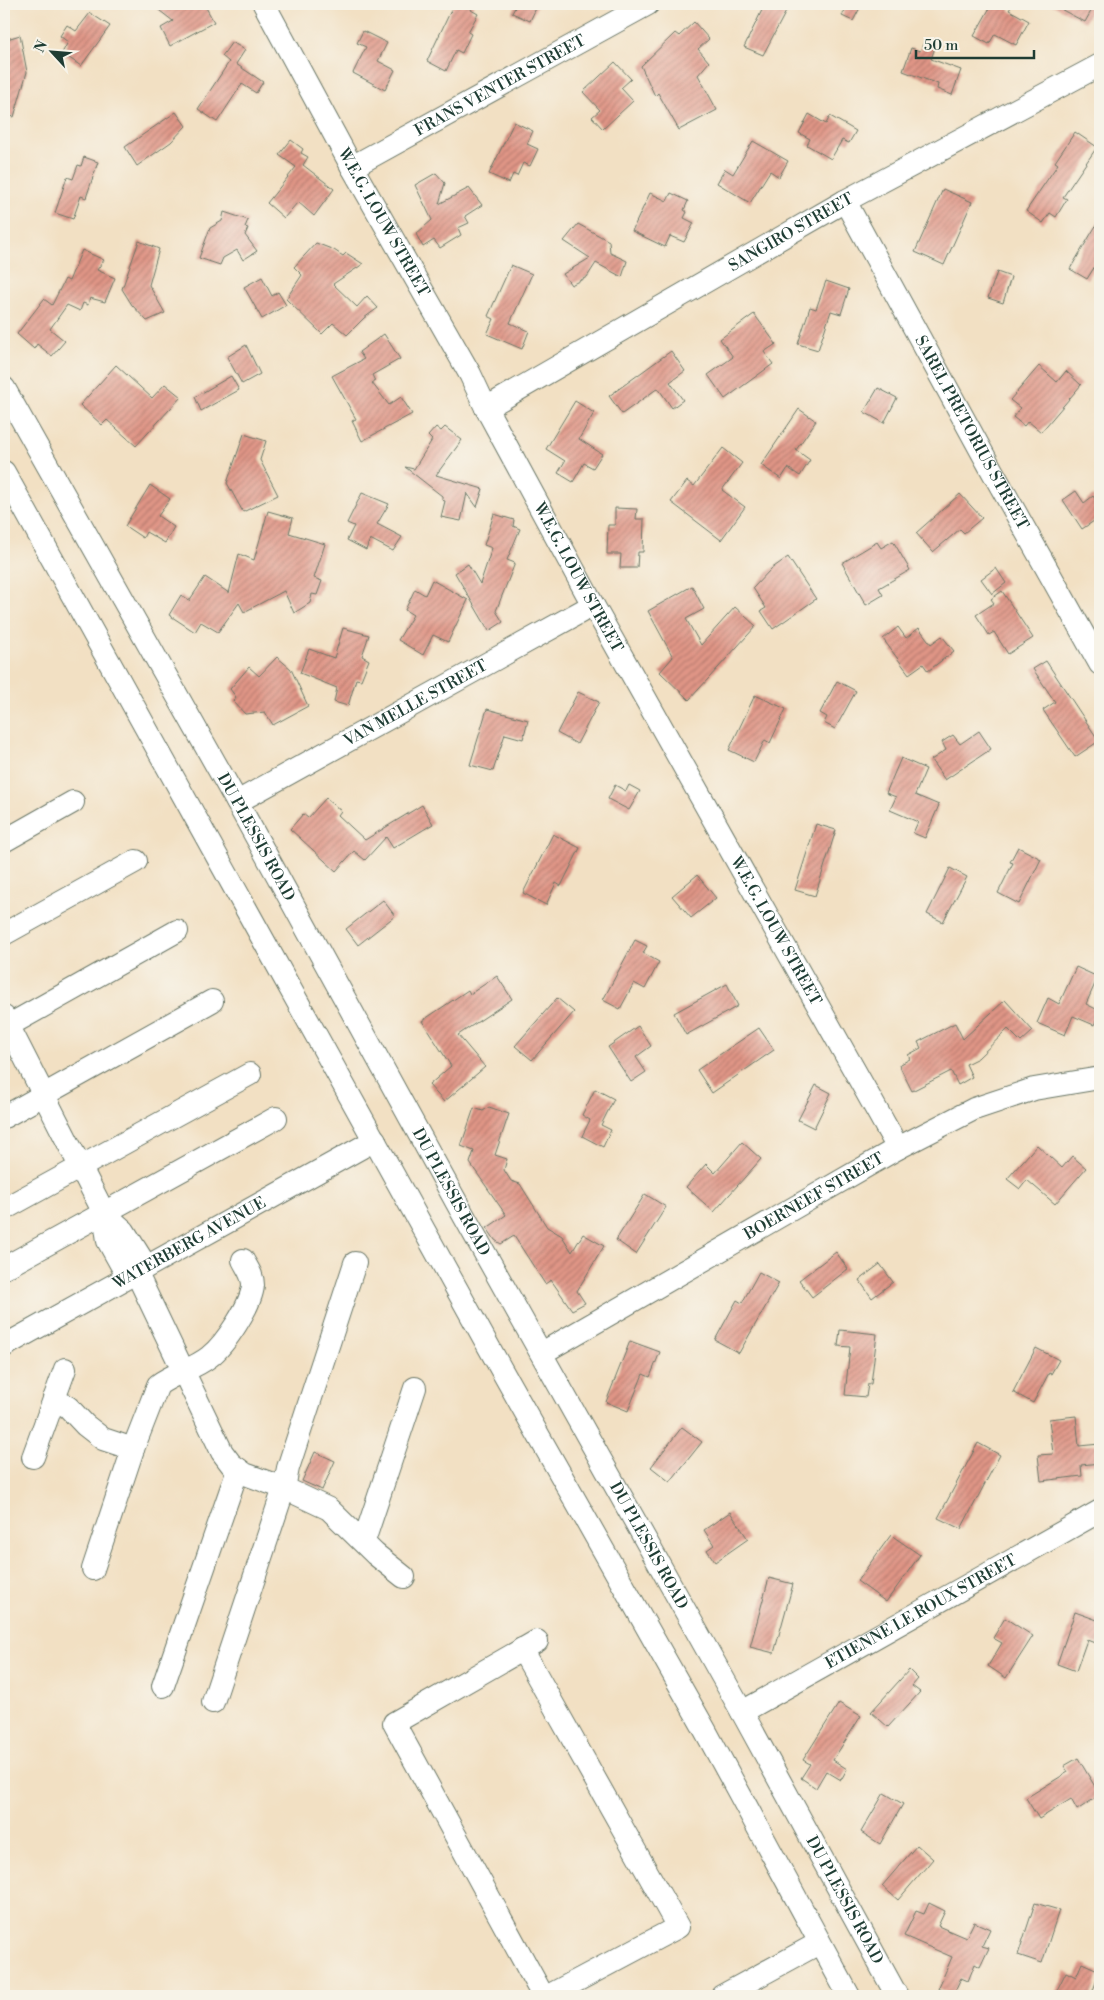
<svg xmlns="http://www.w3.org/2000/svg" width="1104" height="2000" font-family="'Libre Bodoni',serif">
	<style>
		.building { fill: url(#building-hatch) }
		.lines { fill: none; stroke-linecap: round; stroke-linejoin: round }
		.minor-casing { stroke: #697666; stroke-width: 24 }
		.minor { stroke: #fff; stroke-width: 22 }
		.labels { text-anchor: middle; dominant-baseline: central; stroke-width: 4; stroke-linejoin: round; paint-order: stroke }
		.street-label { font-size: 16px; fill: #1f3d34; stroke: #f7f3e8 }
	</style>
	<defs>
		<pattern id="building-hatch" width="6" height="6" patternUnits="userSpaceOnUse" patternTransform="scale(1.25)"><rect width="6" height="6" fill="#e09586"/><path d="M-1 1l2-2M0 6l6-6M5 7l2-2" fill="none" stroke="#b57b6e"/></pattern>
	</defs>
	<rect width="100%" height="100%" fill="#f7f3e8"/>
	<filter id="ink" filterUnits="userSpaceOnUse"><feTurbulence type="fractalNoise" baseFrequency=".02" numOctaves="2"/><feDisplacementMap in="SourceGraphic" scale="10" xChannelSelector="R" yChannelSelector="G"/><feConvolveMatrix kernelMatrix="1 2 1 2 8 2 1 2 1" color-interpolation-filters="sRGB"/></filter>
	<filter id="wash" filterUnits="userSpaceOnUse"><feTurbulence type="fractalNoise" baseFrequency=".0096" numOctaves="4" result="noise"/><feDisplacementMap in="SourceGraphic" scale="20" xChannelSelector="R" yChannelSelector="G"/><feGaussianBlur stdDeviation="1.12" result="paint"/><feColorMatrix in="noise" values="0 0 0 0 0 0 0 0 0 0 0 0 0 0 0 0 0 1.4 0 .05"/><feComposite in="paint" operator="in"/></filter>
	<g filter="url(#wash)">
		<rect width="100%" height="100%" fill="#f2e0c3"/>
		<g id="blocks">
			<path class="building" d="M151 4H204L214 22 170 46 161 28 173 21Z
				M454 4H474L471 10 478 14 468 32 471 34 462 53 456 50 446 71 427 61Z
				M517 4H538L530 21 512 13Z
				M765 4H790L763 55 744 47Z
				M848 4H862L853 21 842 16Z
				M992 4H1013L1009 10 1029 21 1016 45 995 34 989 44 974 36Z
				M1051 4H1095L1085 22Z
				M90 13 110 26 81 66 62 53 68 42 60 36 67 25 76 31Z
				M694 22 709 39 698 49 709 62 698 75 717 110 679 130 658 93 655 96 641 66 675 33 679 36Z
				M363 31 387 43 378 61 395 70 385 90 353 73 366 47 357 43Z
				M20 35 27 72 14 117 4 114V40Z
				M925 40 936 45 931 59 961 70 952 95 937 89 938 84 903 71 911 48 920 51Z
				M232 42 245 50 236 64 263 82 256 93 242 84 217 122 198 109 229 62 222 56Z
				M615 62 631 79 621 88 633 101 603 129 592 117 600 110 583 92Z
				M176 112 186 126 171 142 137 166 125 147Z
				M809 114 826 124 830 116 856 131 849 143 842 140 831 159 807 145 810 139 799 133Z
				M514 122 533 131 527 144 538 149 530 166 523 163 517 176 513 174 509 183 489 174Z
				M1075 132 1097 147 1063 197 1067 199 1056 217 1050 213 1043 223 1026 211 1058 164 1055 162Z
				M291 140 303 149 301 153 308 157 303 165 334 189 314 216 298 202 284 218 267 203 296 167 279 155Z
				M753 141 788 161 779 177 770 171 750 203 717 183 725 169 733 174Z
				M84 157 98 162 86 198 81 196 73 219 55 213 67 177 73 179 78 165 81 166Z
				M436 173 445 183 439 204 469 188 482 205 465 216 469 223 458 228 461 235 440 248 434 240 423 247 416 234 432 220 415 185Z
				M943 189 972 202 944 265 915 252Z
				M650 193 667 201 671 193 688 201 684 210 687 212 684 218 694 223 684 242 670 236 665 247 632 231Z
				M224 212 248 220 245 227 248 228 245 235 257 251 243 260 237 250 223 258 220 265 199 258 210 228 222 221Z
				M1100 219V258L1087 279 1070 269Z
				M578 224 609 241 610 253 627 261 622 277 596 263 587 277 571 285 563 274 590 258 564 241Z
				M139 241 159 249 149 285 165 313 147 321 132 305 122 289Z
				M316 243 334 250 343 256 346 253 363 264 333 284 357 307 367 296 378 308 364 318 347 335 333 323 322 334 286 299 302 275 294 267Z
				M82 250 104 260 97 270 115 278 105 302 90 298 88 305 83 303 80 311 67 305 50 329 65 341 52 356 37 344 34 349 17 334 44 299 52 305 65 279 69 281Z
				M511 265 532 274 510 323 529 331 522 349 487 334 494 319 488 316Z
				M997 272 1011 277 1003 303 988 298Z
				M262 277 272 296 278 292 286 305 262 319 244 287Z
				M826 281 849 289 841 314 831 311 818 350 798 344 810 307 816 309Z
				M754 314 776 344 764 352 773 364 725 399 708 375 733 357 720 339Z
				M384 334 400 359 372 375 375 381 372 383 389 405 401 397 412 414 362 441 352 421 356 419 332 376 364 359 359 352Z
				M246 345 260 374 242 384 227 357Z
				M671 351 685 371 670 382 683 400 672 408 658 388 622 414 609 396Z
				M116 365 152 398 165 384 181 397 136 446 107 420 102 425 80 405Z
				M1039 366 1057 382 1066 371 1081 385 1041 432 1028 421 1024 426 1013 417 1020 408 1010 400Z
				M231 376 239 390 201 411 195 397Z
				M878 388 897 398 884 423 864 412Z
				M575 401 594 413 579 439 602 454 593 468 584 463 573 482 558 473 565 461 546 449Z
				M799 409 816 421 796 450 810 460 800 476 788 468 781 479 761 465Z
				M436 427 441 431 445 427 462 440 436 475 483 489 477 507 467 493 461 521 441 517 445 501 442 500V496L405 467 414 469 432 440 428 436Z
				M244 434 266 441 260 460 278 495 243 512 227 483Z
				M723 448 742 463 722 490 745 507 721 540 671 502 687 481 694 486Z
				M150 485 170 499 158 516 174 527 165 543 146 532 143 538 125 526Z
				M1076 491 1084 503 1093 496 1100 506V517L1082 529 1063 500Z
				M362 493 389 504 377 524 402 537 393 551 370 539 366 550 347 540 354 526 347 523Z
				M960 494 982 518 964 533 960 529 933 552 916 533Z
				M615 508 637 509 636 519H644L643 552H638L637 568H620L621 554H607L608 525H615Z
				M268 511 293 518 289 533 325 544 314 578 322 581 317 595 312 594 310 603 294 613 284 591 244 612 239 603 218 632 201 622 195 632 169 615 181 595 189 601 205 577 229 593 239 554 254 560Z
				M494 514 514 520 513 526 520 529 507 560 515 563 496 611 503 622 489 631 455 573 468 564 480 584 492 548 484 545Z
				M893 541 910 570 879 588 883 595 866 605 842 563 877 542 881 548Z
				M788 557 816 599 773 629 761 611 766 608 753 588 771 569Z
				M996 568 1006 583 992 594 981 579Z
				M432 580 468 600 448 642 433 635 423 655 398 640 413 615 405 610 415 589 425 595Z
				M692 586 704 609 686 619 701 645 735 607 756 626 689 700 660 672 673 657 648 611Z
				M1002 591 1033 638 1008 654 994 632 989 635 976 615 994 603 991 599Z
				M898 627 906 638 919 628 931 644 942 636 954 651 928 671 923 664 909 674 883 639Z
				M343 628 369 635 362 656 369 660 361 680 356 679 348 706 334 702 337 688 300 673 309 649 334 658Z
				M277 657 291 669 308 706 273 725 265 712 245 714 233 701 236 697 230 689 249 667 259 676Z
				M1046 661 1099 741 1075 757 1043 710 1055 702 1033 669Z
				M837 681 856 691 835 729 824 723 827 717 820 713Z
				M578 692 599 702 577 744 557 733Z
				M755 695 786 709 770 743 765 740 754 762 729 750Z
				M487 709 528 720 523 739 505 734 493 771 470 765Z
				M979 731 991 749 945 780 931 760 946 750 942 742 953 735 960 744Z
				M901 758 926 769 915 795 939 805 925 838 913 833 918 822 890 810 896 797 886 793Z
				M615 785 626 791 629 785 640 791 629 810 608 799Z
				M326 798 341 811 338 815 365 840 422 805 433 824 393 848 386 837 365 860 354 851 336 871 290 829 303 814 308 818Z
				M816 824 836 830 815 896 795 890Z
				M553 834 580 848 561 886 556 883 546 905 523 893Z
				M1018 847 1041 859 1019 904 998 893 1013 863 1010 862Z
				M950 868 967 877 943 922 927 914Z
				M697 875 716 898 691 918 672 896Z
				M383 900 395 916 358 945 346 929Z
				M635 940 647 946 643 953 659 962 645 989 634 983 620 1009 603 1000Z
				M1076 967 1098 977 1086 1004 1100 1011 1094 1025 1073 1016 1065 1035 1037 1023 1048 998 1059 1004Z
				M497 976 512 999 458 1035 485 1067 444 1102 429 1085 451 1066 422 1021 468 990 470 994Z
				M727 984 738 1006 686 1035 674 1013Z
				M557 998 574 1012 532 1060 515 1046Z
				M1005 1000 1033 1031 1021 1042 1008 1029 978 1058 966 1064 972 1077 958 1085 951 1071 912 1091 899 1065 910 1059 908 1055 921 1048 918 1042 955 1023 963 1039Z
				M638 1026 651 1046 636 1057 646 1072 631 1082 608 1047Z
				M759 1028 774 1050 712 1093 697 1070Z
				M816 1085 831 1093 814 1128 798 1120Z
				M595 1089 614 1099 601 1125 611 1130 603 1147 582 1136 590 1120 582 1115Z
				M489 1107 509 1114 495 1155 507 1159 504 1170 511 1181 520 1184 547 1227 562 1236 572 1252 583 1234 604 1246 577 1291 585 1303 572 1310 551 1280 545 1284 514 1236 501 1244 495 1240 487 1228 506 1215 470 1163 474 1151 461 1146 474 1108 483 1111Z
				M742 1142 761 1159 714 1212 686 1187 706 1164 715 1173Z
				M1037 1145 1062 1168 1072 1156 1086 1168 1055 1204 1027 1180 1020 1189 1007 1179Z
				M645 1194 666 1207 636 1254 616 1240Z
				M836 1252 848 1269 812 1297 799 1280Z
				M880 1264 893 1282 872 1298 859 1280Z
				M759 1272 779 1283 739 1353 715 1340 737 1300 742 1303Z
				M840 1330 877 1334 871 1384H868L866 1397 845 1395 850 1347 838 1346Z
				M630 1341 660 1352 650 1377 643 1374 628 1411 606 1402Z
				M1036 1348 1059 1360 1051 1374 1049 1373 1033 1403 1013 1392Z
				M1076 1416 1079 1446 1100 1444V1463L1081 1465 1082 1476 1041 1481 1038 1455 1053 1454 1049 1419Z
				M682 1427 702 1442 670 1482 651 1467Z
				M978 1443 1000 1455 961 1529 938 1518Z
				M315 1452 335 1461 322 1490 302 1481Z
				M730 1512 748 1539 715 1562 707 1550 714 1545 704 1530Z
				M891 1535 920 1555 886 1602 857 1581Z
				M769 1578 793 1584 774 1653 750 1647Z
				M1075 1612 1100 1621V1645L1087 1640 1076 1671 1057 1664Z
				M1005 1618 1033 1636 1006 1678 988 1666 1002 1643 993 1638Z
				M909 1670 918 1679 912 1686 920 1692 888 1727 871 1712Z
				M839 1703 861 1716 833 1760 847 1769 841 1780 826 1771 816 1788 801 1778 810 1764 803 1760Z
				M1078 1758 1100 1795 1077 1810 1071 1799 1039 1819 1026 1798 1068 1772 1064 1766Z
				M884 1793 903 1804 880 1844 861 1832Z
				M917 1845 933 1859 898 1900 882 1886Z
				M929 1903 945 1911 938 1926 966 1938 974 1922 990 1929 982 1946 989 1948 980 1967 975 1964 968 1981 961 1978 953 1995 938 1989 952 1957 904 1936 916 1911 924 1914Z
				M1035 1903 1059 1910 1042 1963 1018 1955Z
				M1082 1963 1100 1971 1091 1996H1054L1066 1972 1076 1977Z"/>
		</g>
	</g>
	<g filter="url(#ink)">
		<use href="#blocks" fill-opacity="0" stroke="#697666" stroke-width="1"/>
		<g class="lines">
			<g class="minor-casing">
				<g id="minor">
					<path id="s1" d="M264 4 352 167 470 374 486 408 593 605 898 1148"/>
					<path id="s2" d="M352 167 648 4"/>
					<path id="s3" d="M845 201 990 467 1100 664"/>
					<path id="s4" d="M4 388 237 802 464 1216 742 1712 897 1996"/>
					<path id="s5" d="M486 408 845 201 1100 65"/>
					<path d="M4 472 501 1369 705 1730 849 1996"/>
					<path id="s6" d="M237 802 593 605"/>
					<path d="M4 841 73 802"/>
					<path d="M4 934 136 861"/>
					<path d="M4 1017 104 1213 108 1241 128 1277"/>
					<path d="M4 1028 177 931"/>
					<path d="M4 1117 212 1001"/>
					<path d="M4 1209 250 1074"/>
					<path d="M104 1213 124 1231 146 1266"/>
					<path d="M4 1268 276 1118"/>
					<path d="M136 1272 222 1452 231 1464 245 1474 284 1488 329 1509 375 1554 404 1577"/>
					<path id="s7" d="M4 1346 375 1140"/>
					<path id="s8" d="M542 1353 898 1148 974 1109 1034 1089 1100 1078"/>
					<path d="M54 1399 68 1407 85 1425 103 1439 133 1449 158 1385C174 1373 194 1369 209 1357 225 1345 252 1304 253 1285 253 1275 247 1268 243 1260"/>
					<path d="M33 1457 65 1369"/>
					<path d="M364 1541 415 1388"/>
					<path d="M93 1569 133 1449"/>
					<path d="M537 1641 394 1723 543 1996"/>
					<path d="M522 1649 678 1927 548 1996"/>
					<path d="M163 1686 238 1469"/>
					<path d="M213 1702 284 1488 288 1468 355 1263"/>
					<path id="s9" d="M742 1712 1100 1511"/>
					<path d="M722 1996 819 1943"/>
				</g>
			</g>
			<use href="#minor" class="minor"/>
		</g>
	</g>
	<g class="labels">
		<g class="street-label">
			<text stroke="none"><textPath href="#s2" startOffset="169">FRANS VENTER STREET</textPath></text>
			<text stroke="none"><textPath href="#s1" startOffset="249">W.E.G. LOUW STREET</textPath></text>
			<text stroke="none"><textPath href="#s5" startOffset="352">SANGIRO STREET</textPath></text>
			<text stroke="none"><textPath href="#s3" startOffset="264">SAREL PRETORIUS STREET</textPath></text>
			<text stroke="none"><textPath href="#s1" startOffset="654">W.E.G. LOUW STREET</textPath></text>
			<text stroke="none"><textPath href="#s6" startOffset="204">VAN MELLE STREET</textPath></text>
			<text stroke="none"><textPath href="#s4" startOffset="515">DU PLESSIS ROAD</textPath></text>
			<text stroke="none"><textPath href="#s1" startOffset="1059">W.E.G. LOUW STREET</textPath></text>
			<text stroke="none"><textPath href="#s4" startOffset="920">DU PLESSIS ROAD</textPath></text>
			<text stroke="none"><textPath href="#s8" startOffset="314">BOERNEEF STREET</textPath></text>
			<text stroke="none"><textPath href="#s7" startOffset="212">WATERBERG AVENUE</textPath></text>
			<text stroke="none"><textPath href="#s4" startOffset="1325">DU PLESSIS ROAD</textPath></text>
			<text stroke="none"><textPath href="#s9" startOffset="205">ETIENNE LE ROUX STREET</textPath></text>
			<text stroke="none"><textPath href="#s4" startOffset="1730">DU PLESSIS ROAD</textPath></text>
		</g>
	</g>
	<rect width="1104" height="2000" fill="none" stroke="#f7f3e8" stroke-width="20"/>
	<g transform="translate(52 52) rotate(296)" stroke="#f7f3e8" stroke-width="4" paint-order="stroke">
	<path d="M0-4L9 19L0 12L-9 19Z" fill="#1f3d34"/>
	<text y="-8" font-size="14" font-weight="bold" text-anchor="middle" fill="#1f3d34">N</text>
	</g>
	<path d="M916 50v8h118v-8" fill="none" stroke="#1f3d34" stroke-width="2.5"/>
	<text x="924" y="50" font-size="15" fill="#1f3d34" stroke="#f7f3e8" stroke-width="4" paint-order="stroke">50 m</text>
</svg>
